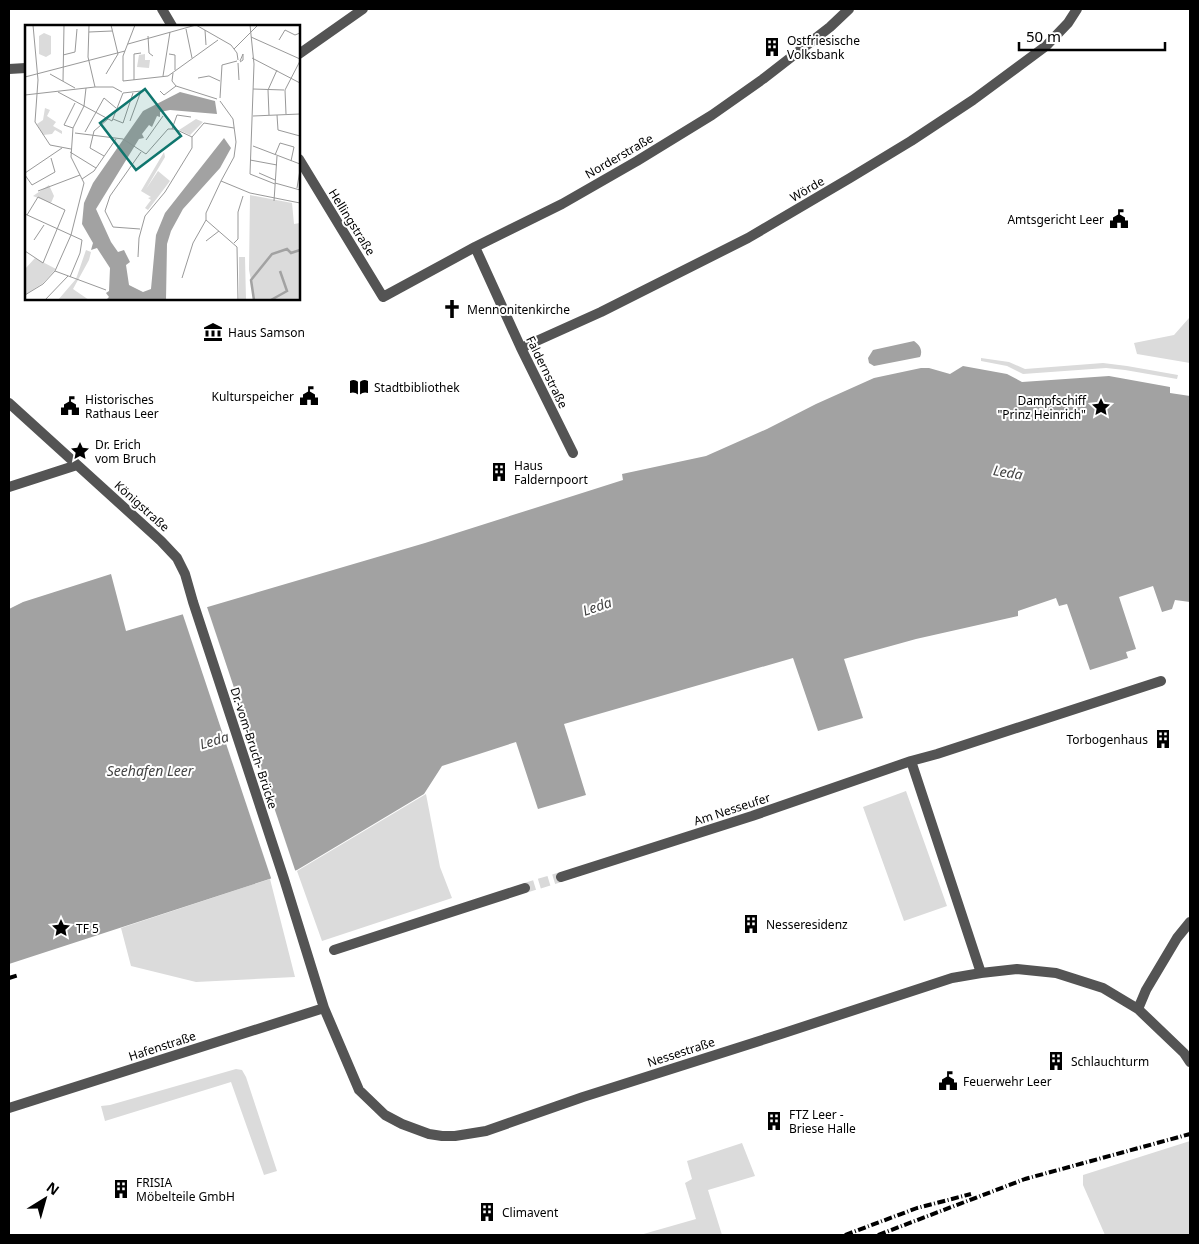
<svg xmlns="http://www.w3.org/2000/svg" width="1199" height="1244" font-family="'Noto Sans',sans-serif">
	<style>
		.green { fill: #dbdbdb }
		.water { fill: #a2a2a2 }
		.pier { fill: #fff }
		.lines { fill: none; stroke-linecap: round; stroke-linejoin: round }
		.street-tunnel { stroke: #d9d9d9; stroke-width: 10; stroke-dasharray: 10 5; stroke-linecap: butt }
		.street { stroke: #545454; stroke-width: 10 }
		.rail { stroke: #000; stroke-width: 4; stroke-dasharray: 8 2.5 1 2.5; stroke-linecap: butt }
		.labels { text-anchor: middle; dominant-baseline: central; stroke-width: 4; stroke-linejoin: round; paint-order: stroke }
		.poi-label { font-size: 12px; fill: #000; stroke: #fff; text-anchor: start }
		.street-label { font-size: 12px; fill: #000; stroke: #fff }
		.water-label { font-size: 14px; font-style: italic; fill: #434343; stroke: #fff }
		.inset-river { fill: none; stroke: #a2a2a2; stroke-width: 2.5 }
		.inset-road { fill: none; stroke: #999; stroke-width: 1 }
		.view { fill: #0f766e; fill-opacity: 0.15; stroke: #0f766e; stroke-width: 2.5 }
		.inset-edge { fill: none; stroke: #000; stroke-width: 2.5 }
	</style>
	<rect width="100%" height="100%" fill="#fff"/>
	<path class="green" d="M1190 312V363L1137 354 1134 343 1174 335 1189 318Z
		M981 358 1009 362 1025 369 1103 363 1127 366 1178 375 1177 379 1125 370 1106 368 1023 374 1007 366 981 361Z
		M906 791 947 906 904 921 863 807Z
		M426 794 440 867 452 898 322 941 297 871Z
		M270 879 295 977 196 982 131 966 121 928Z
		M236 1069 242 1070 246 1077 277 1171 264 1175 231 1082 105 1121 101 1106 110 1105Z
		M1190 1141V1235H1105L1083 1185V1175Z
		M742 1143 755 1176 708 1190 722 1235H640L696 1219 685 1183 692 1179 687 1161Z"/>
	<path class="water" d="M914 341C920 345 923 351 920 357L874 366 869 363 868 358 873 350Z
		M963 366 1007 374 1022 382 1109 376 1170 387V393L1190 396V602L1175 600 1172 609 1162 612 1153 586 1119 597 1136 649 1126 652 1128 658 1090 670 1067 604 1059 606 1056 598 1018 611V616L916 639 844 659 863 718 818 731 793 658 564 724 586 795 538 809 516 742 442 766 424 794 297 870 9 964V609L23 602 111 574 126 631 425 543 623 480 622 474 706 456 767 429 816 404 874 378 921 368H929L950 374Z"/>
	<path class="pier" d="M206 604 296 873 272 881 182 612Z"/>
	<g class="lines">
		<path class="street-tunnel" d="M525 888 561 877"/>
		<path class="street" d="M162 9 172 26
			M299 54 363 9
			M9 69 26 68
			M299 159 383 297 475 247 562 204 637 161 712 115 763 79 830 27 849 9
			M475 247 521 348 573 453
			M521 348 601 312 748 238 850 178 911 141 973 100 1046 46 1068 23 1077 9
			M9 403 161 541 177 558 185 574 193 602 284 879 324 1008 359 1090 385 1115 402 1124 429 1134 442 1136H455L486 1131 583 1097 781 1034 952 978 981 973 1017 969 1056 973 1103 988 1138 1009 1184 1053 1190 1062
			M9 487 77 465
			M911 761 981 973
			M561 877 752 816 911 761 937 754 1161 681
			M334 950 525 888
			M1138 1009 1146 990 1177 938 1190 922
			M9 1108 324 1008"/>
		<path class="rail" d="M9 978 19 975
			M845 1235 917 1208 971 1194
			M878 1235 1025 1179 1190 1134"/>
	</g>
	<defs>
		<g id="building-bare" transform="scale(1.5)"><path d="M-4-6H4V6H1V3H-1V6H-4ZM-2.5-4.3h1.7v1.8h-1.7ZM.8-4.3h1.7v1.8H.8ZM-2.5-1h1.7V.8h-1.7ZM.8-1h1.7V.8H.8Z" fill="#000" stroke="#fff" stroke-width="2.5" paint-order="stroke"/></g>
		<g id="civic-bare" transform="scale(1.5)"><path d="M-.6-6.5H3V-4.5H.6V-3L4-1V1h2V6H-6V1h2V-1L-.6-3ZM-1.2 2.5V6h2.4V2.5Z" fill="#000" stroke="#fff" stroke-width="2.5" paint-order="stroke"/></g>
		<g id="church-bare" transform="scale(1.5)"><path d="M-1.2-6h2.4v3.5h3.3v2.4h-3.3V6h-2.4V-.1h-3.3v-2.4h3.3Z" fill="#000" stroke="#fff" stroke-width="2.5" paint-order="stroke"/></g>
		<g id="museum-bare" transform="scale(1.5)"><path d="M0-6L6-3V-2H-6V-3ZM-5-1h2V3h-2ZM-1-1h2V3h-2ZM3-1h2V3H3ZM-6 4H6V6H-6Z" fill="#000" stroke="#fff" stroke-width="2.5" paint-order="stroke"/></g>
		<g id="library-bare" transform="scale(1.5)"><path d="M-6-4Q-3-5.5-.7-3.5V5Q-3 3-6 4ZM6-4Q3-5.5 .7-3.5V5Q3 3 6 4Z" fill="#000" stroke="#fff" stroke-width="2.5" paint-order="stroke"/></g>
		<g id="sight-bare" transform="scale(1.5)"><path d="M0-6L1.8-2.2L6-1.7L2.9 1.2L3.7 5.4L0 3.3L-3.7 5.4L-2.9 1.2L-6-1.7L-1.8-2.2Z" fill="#000" stroke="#fff" stroke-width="2.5" paint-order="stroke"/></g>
	</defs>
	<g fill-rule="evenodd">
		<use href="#building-bare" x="772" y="47"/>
		<use href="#civic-bare" x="1119" y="219"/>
		<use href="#church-bare" x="452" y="309"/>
		<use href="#museum-bare" x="213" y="332"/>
		<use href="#library-bare" x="359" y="387"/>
		<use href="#civic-bare" x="309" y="396"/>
		<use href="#civic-bare" x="70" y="406"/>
		<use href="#sight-bare" x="1101" y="407"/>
		<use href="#sight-bare" x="80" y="451"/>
		<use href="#building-bare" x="499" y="472"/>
		<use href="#building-bare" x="1163" y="739"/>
		<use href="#building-bare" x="751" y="924"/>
		<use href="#sight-bare" x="61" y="928"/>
		<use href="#building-bare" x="1056" y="1061"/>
		<use href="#civic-bare" x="948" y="1081"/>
		<use href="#building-bare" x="774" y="1121"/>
		<use href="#building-bare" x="121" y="1189"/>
		<use href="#building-bare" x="487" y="1212"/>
	</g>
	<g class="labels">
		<g class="poi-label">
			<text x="787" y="40">Ostfriesische<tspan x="787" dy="14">Volksbank</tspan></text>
			<text x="1104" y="219" text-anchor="end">Amtsgericht Leer</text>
			<text x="467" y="309">Mennonitenkirche</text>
			<text x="228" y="332">Haus Samson</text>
			<text x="374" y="387">Stadtbibliothek</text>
			<text x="294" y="396" text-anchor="end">Kulturspeicher</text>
			<text x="85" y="399">Historisches<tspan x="85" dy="14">Rathaus Leer</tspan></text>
			<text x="1086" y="400" text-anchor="end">Dampfschiff<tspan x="1086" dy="14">"Prinz Heinrich"</tspan></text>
			<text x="95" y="444">Dr. Erich<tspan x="95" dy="14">vom Bruch</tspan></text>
			<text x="514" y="465">Haus<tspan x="514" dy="14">Faldernpoort</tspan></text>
			<text x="1148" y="739" text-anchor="end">Torbogenhaus</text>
			<text x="766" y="924">Nesseresidenz</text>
			<text x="76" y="928">TF 5</text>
			<text x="1071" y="1061">Schlauchturm</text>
			<text x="963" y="1081">Feuerwehr Leer</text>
			<text x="789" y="1114">FTZ Leer -<tspan x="789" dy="14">Briese Halle</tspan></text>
			<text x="136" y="1182">FRISIA<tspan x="136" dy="14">Möbelteile GmbH</tspan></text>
			<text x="502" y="1212">Climavent</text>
		</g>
		<g class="street-label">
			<text transform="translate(619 156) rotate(-30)">Norderstraße</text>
			<text transform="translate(807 189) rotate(-30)">Wörde</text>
			<text transform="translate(352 222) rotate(58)">Hellingstraße</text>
			<text transform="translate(547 372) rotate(64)">Faldernstraße</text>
			<text transform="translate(142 506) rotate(42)">Königstraße</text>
			<text transform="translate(254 748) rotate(72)">Dr.-vom-Bruch- Brücke</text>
			<text transform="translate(732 809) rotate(-18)">Am Nesseufer</text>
			<text transform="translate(162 1046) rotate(-18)">Hafenstraße</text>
			<text transform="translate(681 1052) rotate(-18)">Nessestraße</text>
		</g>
		<g class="water-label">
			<text transform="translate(1008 472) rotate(9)">Leda</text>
			<text transform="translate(597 606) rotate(-19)">Leda</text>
			<text transform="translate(214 740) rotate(-17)">Leda</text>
			<text x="150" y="770">Seehafen Leer</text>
		</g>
	</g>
	<g transform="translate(25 25)">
		<rect width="275" height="275" fill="#fff"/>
		<path d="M19 8 26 11V29L21 32 14 29V11ZM120 29V35H125L124 43 112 42 114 30ZM20 83 25 85 22 91 31 97 28 101 37 106V109L30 105 27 109 18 110 12 99 18 95ZM171 94 178 97 165 110 154 105ZM139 127 140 132 121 164 133 146 145 156 123 185 120 183 126 175 123 173 126 172 116 166ZM24 160 29 171 26 178 8 171ZM225 170 267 178 269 199 275 198V275H230L224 245ZM61 225 66 227 64 235 48 264 64 275H33L51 254ZM214 232H220L221 275H214ZM10 233 31 244 18 258 0 270V244Z" fill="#dbdbdb"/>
		<path d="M155 67 190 76 192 89 145 85 135 87V92L132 91 127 102 124 100 117 109 119 113 114 114 71 184 86 217 93 227 99 225 105 237 101 240 104 260 118 267 126 264 131 210 140 188 199 113 206 123 195 143 158 184 146 206 142 219 141 275H81L84 272 81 268 84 266 85 243 72 223 66 225 68 218 57 199 59 178 68 158 118 86Z" fill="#a2a2a2"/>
		<path class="inset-river" d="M229 275 226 255 247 229 262 224 266 228 275 225M246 275 262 266 255 246"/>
		<path class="inset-road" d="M8 0 13 55 10 97 25 120 46 124M64 0 63 32 70 62M110 0 98 31V56L143 51 193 15M225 0 229 39 225 149 250 159M161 4 167 33M180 5 181 20M64 7 87 6M123 11 124 28 128 31M226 12 275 34M254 15 260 5 270 10 275 8M103 19 171 0 206 20 212 28 213 35M209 24 233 0M144 29 150 30V45M38 30 50 27 52 4M227 33 275 58M215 37 218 35V29L215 36M213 38 214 55M148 48 147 56 151 61 192 74M25 49 50 63M81 49 93 29 86 0M138 51 145 7M0 52 100 26M173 53 184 51 195 56M109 55V29L116 28M38 56 39 0M228 64 259 65M260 65 275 36M260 65 261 89M135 66 139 70 151 61M33 67 87 96 98 68M98 68 116 66 105 96M0 70 70 62H88L97 67M79 73 91 83M195 73 197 40 212 36M195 76 208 94 211 117 209 132 196 156 225 168 275 178M244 90 243 65 252 45M252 90 253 105 275 111M228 91 275 89M88 94 98 98 108 68M48 103 59 81 61 63M48 103 39 100 50 78M147 104 152 90 166 92M60 107 79 73M50 108 98 114 121 129 143 104H150L167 112M167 112 179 98 209 103M121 115 138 91M228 121 275 139M45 127 71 143M250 130 255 118 269 122 266 136M79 131 65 123 69 106 83 94M225 135 252 140M0 148 37 123M234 148 250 155M0 150 7 160 30 147 26 133M57 154 69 146 91 114M250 158 275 165M272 163 275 145M13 166 55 150M249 176 252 131M0 189 57 215 55 228 45 252M181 195 212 222 213 275M181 195V188L196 156M115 204 88 202 80 186 85 171 116 127M9 215 19 200M181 216 194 206M209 218 213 214V187L218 171M0 226 18 238 40 185 13 172 2 190M113 232 114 213 120 191 140 167 167 123V112M30 246 81 265M157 253 168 218 181 195M0 270 18 259 30 246 46 210 59 158 46 132 48 103M20 275 43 251"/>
		<path class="view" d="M120 64 156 111 111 145 75 98Z"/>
		<rect width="275" height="275" class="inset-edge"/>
	</g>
	<rect width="1199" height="1244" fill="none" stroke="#000000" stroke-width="20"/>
	<g transform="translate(45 1199) rotate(37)" stroke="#ffffff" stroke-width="4" paint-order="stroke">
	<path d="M0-4L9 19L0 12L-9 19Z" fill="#000000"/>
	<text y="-8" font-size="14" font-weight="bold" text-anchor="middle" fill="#000000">N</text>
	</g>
	<path d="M1019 42v8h146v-8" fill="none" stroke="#000000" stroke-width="2.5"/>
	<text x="1026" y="42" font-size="15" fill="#000000" stroke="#ffffff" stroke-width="4" paint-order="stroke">50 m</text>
</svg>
